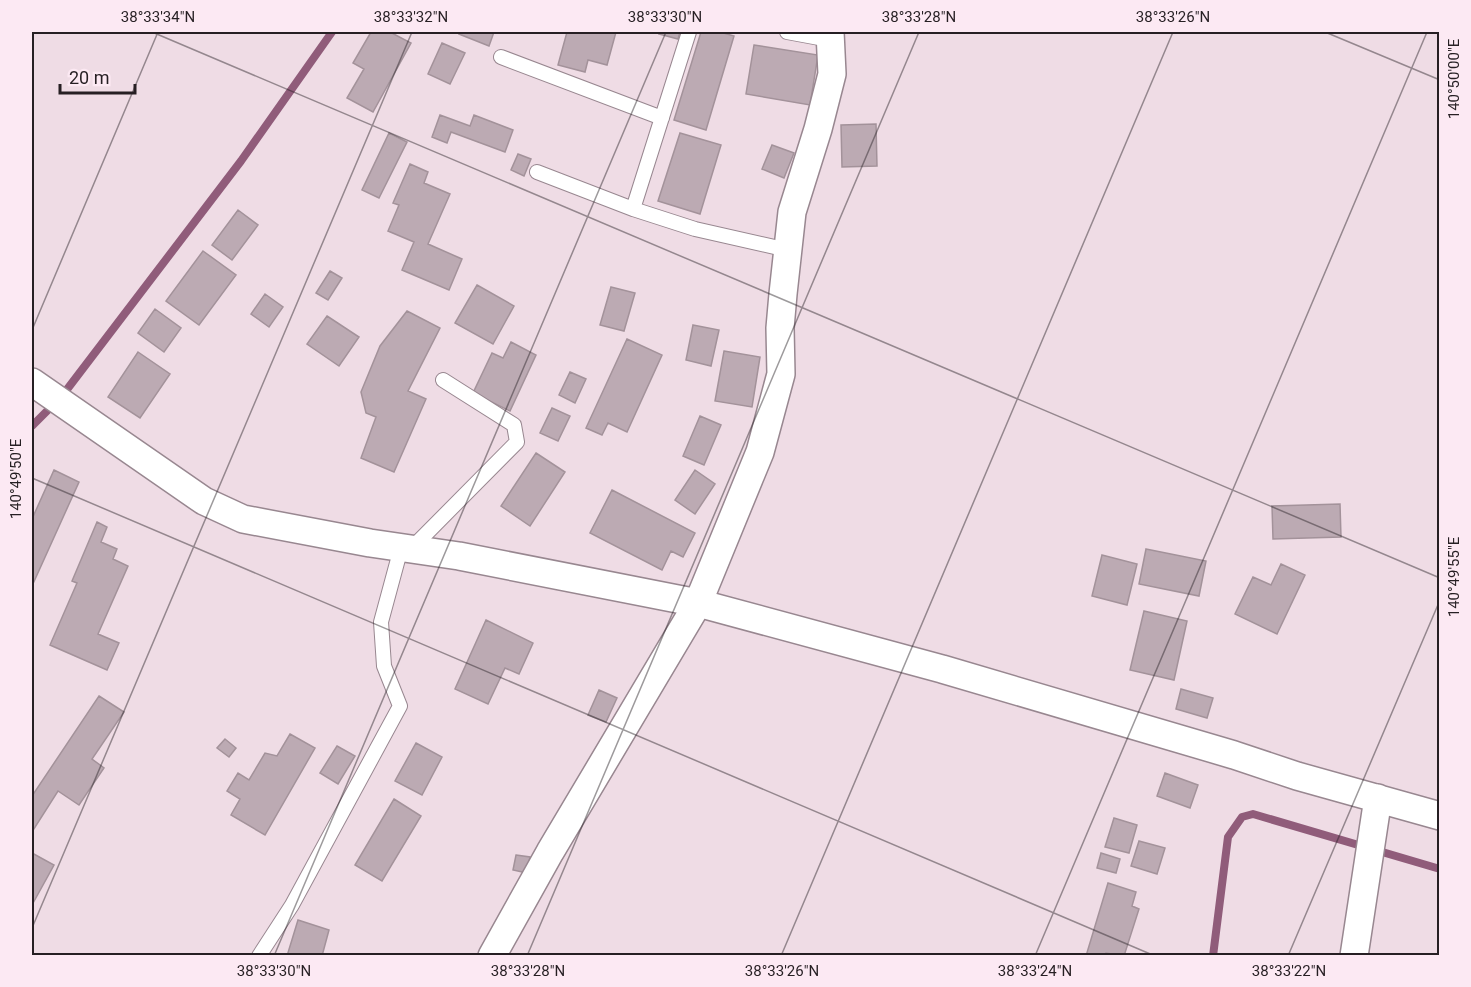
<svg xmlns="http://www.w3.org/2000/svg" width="1471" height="987" font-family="Roboto,sans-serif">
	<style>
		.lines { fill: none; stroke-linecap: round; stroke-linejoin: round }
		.stream { stroke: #905c7a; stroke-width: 8 }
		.building { fill: #bcaab3; stroke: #a3929a; stroke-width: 1.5 }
		.lane-casing { stroke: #988790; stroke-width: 16 }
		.street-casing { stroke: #988790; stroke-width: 30 }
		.lane { stroke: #fff; stroke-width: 14 }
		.street { stroke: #fff; stroke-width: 27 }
		.ticks { fill: none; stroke: #261f23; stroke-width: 1.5; stroke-opacity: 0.45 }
		.neatline { fill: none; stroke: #261f23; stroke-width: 2 }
		.ticks-label { font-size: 15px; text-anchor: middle; fill: #261f23 }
	</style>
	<rect width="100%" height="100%" fill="#efdce5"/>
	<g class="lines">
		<path class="stream" d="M62 396 241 161 332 32
			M32 426 54 404
			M1213 956 1228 837 1242 817 1253 814 1440 869"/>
	</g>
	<path class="building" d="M371 32H390L411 43 373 112 347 98 364 69 353 63Z
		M460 32H494L489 46 459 34Z
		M567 32H616L607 65 588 60 585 72 558 65Z
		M660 32H680L678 39 659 34Z
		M701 32H720L734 36 706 130 674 120Z
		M442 43 465 53 450 84 428 74Z
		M754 45 818 55 810 105 746 94Z
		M440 115 470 126 474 115 513 130 505 152 451 132 447 143 432 137Z
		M876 124 877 166 842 167 841 125Z
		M389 133 407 142 379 198 362 190Z
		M680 133 721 145 700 214 658 201Z
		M772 145 794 153 784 178 762 169Z
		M518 154 531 159 524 176 511 170Z
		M410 164 428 172 424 183 450 194 428 244 462 259 449 290 402 270 414 242 388 231 399 205 393 203Z
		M238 210 258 225 232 260 212 245Z
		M203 251 236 275 199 325 166 301Z
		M330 271 342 278 328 300 316 293Z
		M477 285 514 306 493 344 455 323Z
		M611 287 635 293 624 331 600 325Z
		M265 294 283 307 269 327 251 314Z
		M155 309 181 328 164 352 138 333Z
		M407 311 440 328 408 391 426 399 394 472 361 458 376 417 366 413 361 392 380 346Z
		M327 316 359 337 339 366 307 344Z
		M693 325 719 330 711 366 686 360Z
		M627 339 662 355 627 432 608 423 602 435 586 428Z
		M511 342 536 355 510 411 473 393 492 353 503 358Z
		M724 351 760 357 752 407 715 401Z
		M138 352 170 374 140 418 108 397Z
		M570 372 586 379 575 403 559 395Z
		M552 408 570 416 558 441 540 433Z
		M700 416 721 425 704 465 683 456Z
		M536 453 565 472 530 526 501 506Z
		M54 470 79 482 32 586V519Z
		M695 470 715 484 695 514 675 500Z
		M612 490 695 533 683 557 671 551 662 570 590 533Z
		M1340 504 1341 537 1273 539 1272 506Z
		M97 522 107 527 101 542 117 549 113 559 128 566 98 634 119 643 107 670 50 645 77 583 72 581Z
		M1146 549 1206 561 1199 596 1139 584Z
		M1102 555 1137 564 1127 605 1092 596Z
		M1281 564 1305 575 1277 634 1235 614 1253 577 1271 585Z
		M1144 611 1187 621 1174 680 1130 670Z
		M486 620 533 643 519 674 505 668 488 704 455 689Z
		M1181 689 1213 698 1207 718 1176 709Z
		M599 690 617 698 606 722 588 715Z
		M99 696 124 712 92 759 104 768 79 805 58 791 32 832V796Z
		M290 734 315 748 265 835 231 815 240 799 227 791 238 773 249 780 265 753 277 756Z
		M225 739 236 748 229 757 217 748Z
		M416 743 442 757 422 795 395 781Z
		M337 746 355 756 338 784 320 773Z
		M1165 773 1198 785 1190 808 1157 796Z
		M394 799 421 816 382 881 355 865Z
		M1114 818 1137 825 1129 853 1105 847Z
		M1139 841 1165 848 1157 874 1131 866Z
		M32 853 54 865 32 905Z
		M1101 853 1120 859 1116 873 1097 868Z
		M516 855 530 857 527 873 513 870Z
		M1108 883 1136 892 1132 906 1139 909 1124 956 1106 953 1105 956H1086Z
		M298 920 329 930 322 956H287Z"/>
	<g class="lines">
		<g class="lane-casing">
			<path id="lane" d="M787 32 830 40
				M501 57 662 118
				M537 172 633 209 695 229 788 250
				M633 209 689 32
				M411 549 517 442 514 425 443 380
				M259 956 292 905 400 706 384 666 381 622 401 548"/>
		</g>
		<g class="street-casing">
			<path id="street" d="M32 382 204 501 243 519 370 543 459 556 698 603 942 669 1234 755 1297 776 1440 816
				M492 956 550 852 698 603 760 452 781 374 780 328 783 294 792 212 818 129 832 74 830 32
				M1354 956 1378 798"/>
		</g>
		<use href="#lane" class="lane"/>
		<use href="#street" class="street"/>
	</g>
	<path class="ticks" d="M152 32 1440 578M1325 32 1440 80M32 330 158 32M32 478 1155 956M32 928 412 32M274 956 666 32M527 956 919 32M781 956 1173 32M1035 956 1427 32M1288 956 1440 600"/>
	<rect width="1471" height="987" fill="none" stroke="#fce9f3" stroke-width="66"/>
	<path d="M60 84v9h75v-9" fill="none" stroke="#261f23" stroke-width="3"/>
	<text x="69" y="84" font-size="18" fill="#261f23" stroke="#fce9f3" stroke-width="4.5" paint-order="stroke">20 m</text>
	<rect x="33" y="33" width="1405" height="921" class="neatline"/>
	<g class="ticks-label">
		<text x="158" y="22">38°33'34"N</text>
		<text x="411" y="22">38°33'32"N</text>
		<text x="665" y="22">38°33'30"N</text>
		<text x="919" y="22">38°33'28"N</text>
		<text x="1173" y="22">38°33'26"N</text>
		<text transform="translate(1454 79) rotate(-90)" y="5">140°50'00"E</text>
		<text transform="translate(16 479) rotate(-90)" y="5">140°49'50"E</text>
		<text transform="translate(1454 577) rotate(-90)" y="5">140°49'55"E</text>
		<text x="274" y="976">38°33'30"N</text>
		<text x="528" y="976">38°33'28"N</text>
		<text x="782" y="976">38°33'26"N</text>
		<text x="1035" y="976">38°33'24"N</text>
		<text x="1289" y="976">38°33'22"N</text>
	</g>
</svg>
